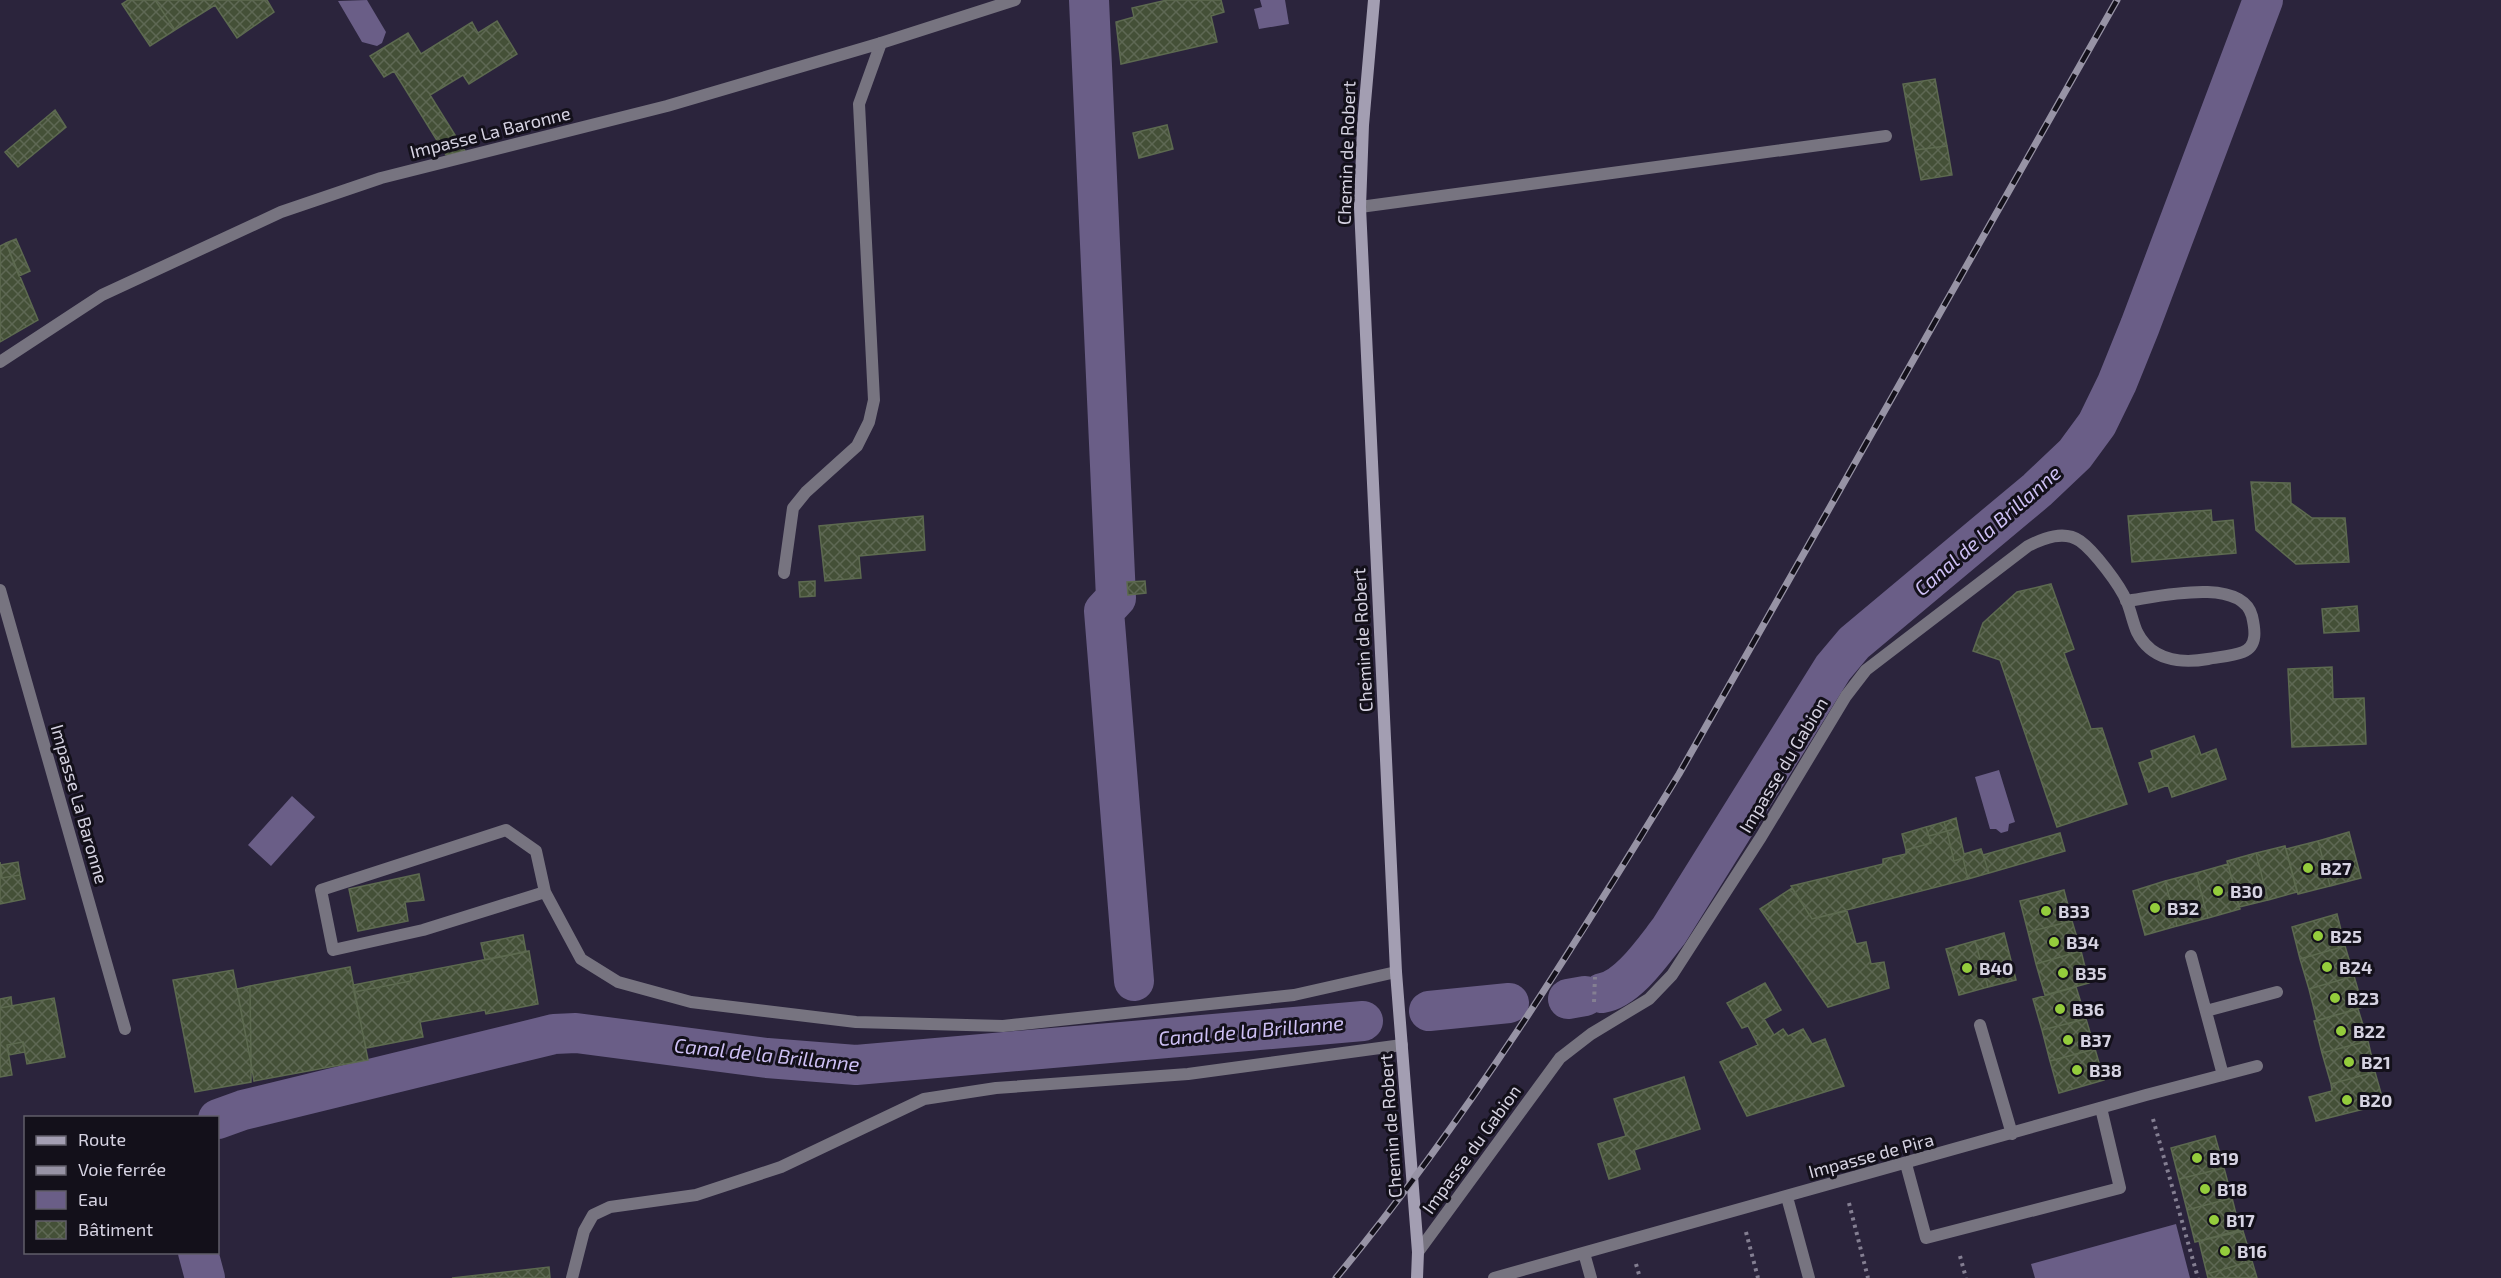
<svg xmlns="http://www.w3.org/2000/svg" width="2501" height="1278" font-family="'Exo 2',sans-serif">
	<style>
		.water { fill: #6a5e87 }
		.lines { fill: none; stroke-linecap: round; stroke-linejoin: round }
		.canal { stroke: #6a5e87; stroke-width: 40 }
		.building { fill: url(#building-cross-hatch); stroke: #5d6a50; stroke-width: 1.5 }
		.path { stroke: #847f92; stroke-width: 4; stroke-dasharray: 3 4.5; stroke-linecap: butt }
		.lane { stroke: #777480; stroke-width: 12 }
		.street { stroke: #777480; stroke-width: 12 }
		.secondary { stroke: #a39eb2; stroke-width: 12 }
		.rail-casing { stroke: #9793a5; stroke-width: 7 }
		.rail { stroke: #13101a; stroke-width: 4.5; stroke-dasharray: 14; stroke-linecap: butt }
		.poi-dot { fill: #94cc3c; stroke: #13101a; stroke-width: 2 }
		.labels { text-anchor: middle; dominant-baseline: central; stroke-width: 6; stroke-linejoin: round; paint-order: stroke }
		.street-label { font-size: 18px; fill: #d6d3e2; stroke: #13101a }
		.poi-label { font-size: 18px; font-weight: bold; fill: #d6d3e2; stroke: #13101a; text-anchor: start }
		.water-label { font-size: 20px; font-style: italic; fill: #cec0f5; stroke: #13101a }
	</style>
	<defs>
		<pattern id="building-cross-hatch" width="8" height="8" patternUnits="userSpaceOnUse" patternTransform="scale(1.5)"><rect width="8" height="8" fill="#445037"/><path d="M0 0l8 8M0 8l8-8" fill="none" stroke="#5e6854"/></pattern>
	</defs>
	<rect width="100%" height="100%" fill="#2b243c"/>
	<path class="water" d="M367 0 386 32 382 43 377 46 362 42 338 1Z
		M1260 0H1285L1289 24 1259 29 1254 9 1262 7Z
		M1999 770 2015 822 2009 824 2008 831 2001 833 1996 829H1990L1975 777Z
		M292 796 315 817 271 866 248 845Z
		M2176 1224 2190 1278H2035L2031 1264Z"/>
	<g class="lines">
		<path class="canal" d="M1089 0 1116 598 1104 611 1134 981
			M1602 993C1628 989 1654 950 1669 931L1833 668 1854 643 2037 490 2075 454 2097 424 2117 383 2140 326 2263 0
			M1568 999 1585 996
			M1429 1011 1509 1003
			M218 1119 243 1110 554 1034 576 1033 767 1058 856 1065 1363 1021
			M198 1252 205 1278"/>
	</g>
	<path class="building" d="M128 0H155L175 30 150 46 122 4Z
		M155 0H267L274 12 237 38 215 5 175 30Z
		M1167 0H1221L1224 12 1211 16 1217 42 1121 64 1116 22 1134 17 1132 8Z
		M497 21 517 54 469 84 463 75 430 95 465 151 446 155 394 71 384 77 370 56 408 33 421 54 472 22 478 33Z
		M1935 79 1947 146 1915 150 1903 84Z
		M55 110 66 127 18 167 5 152Z
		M1167 125 1173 149 1139 158 1133 133Z
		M1947 146 1952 175 1921 180 1915 150Z
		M16 239 30 271 19 276 6 243Z
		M6 243 38 320 0 342V246Z
		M2251 482 2290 483 2291 503 2312 518H2345L2349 562 2296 564 2256 530Z
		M2211 510 2212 522 2233 520 2236 553 2132 562 2128 516Z
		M923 516 925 550 859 556 861 578 825 581 819 526Z
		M815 581V596L800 597 799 582Z
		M1145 581 1146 593 1128 595 1127 582Z
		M2051 584 2074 649 2064 653 2091 729 2102 728 2127 804 2057 827 2000 660 1973 651 1983 623 2017 592Z
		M2357 606 2359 631 2324 633 2322 609Z
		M2332 667 2333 699 2364 698 2366 744 2292 747 2288 669Z
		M2194 736 2201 755 2216 749 2226 779 2172 797 2168 785 2149 792 2139 763 2153 758 2151 751Z
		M1956 818 1958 828 1947 831 1944 822Z
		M1944 822 1947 831 1929 836 1926 827Z
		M1926 827 1931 843 1906 850 1902 834Z
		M1958 828 1964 854 1981 849 1989 873 1968 879 1963 858 1954 861 1947 831Z
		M1947 831 1954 861 1963 858 1968 879 1812 919 1791 886 1883 864V859L1906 854V850L1931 843 1929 836Z
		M2349 832 2361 878 2330 886 2318 841Z
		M2060 833 2065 851 1989 873 1983 855Z
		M2318 841 2330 886 2298 894 2286 849Z
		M2285 846 2297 892 2268 900 2256 853Z
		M2256 853 2268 900 2239 907 2227 861Z
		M0 862 2 878 20 875 25 899 0 904Z
		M18 862 20 875 2 878 0 865Z
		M2228 864 2240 909 2208 918 2196 873Z
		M2196 873 2208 918 2177 926 2165 881Z
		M419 874 424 900 405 902 408 921 358 931 349 889Z
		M2165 881 2177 926 2145 935 2133 891Z
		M1792 888 1812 919 1847 911 1856 944 1866 942 1871 964 1884 962 1889 988 1828 1007 1760 909Z
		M2064 890 2072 921 2028 932 2020 901Z
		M2337 914 2345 946 2300 959 2292 927Z
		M2072 921 2081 951 2036 964 2028 932Z
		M2004 933 2016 980 1988 987 1975 941Z
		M523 935 526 952 485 960 481 943Z
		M1975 941 1988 987 1959 995 1946 949Z
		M2345 946 2354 976 2309 989 2300 959Z
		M529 951 538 1004 486 1014 485 1010 420 1022 423 1037 366 1048 354 992 411 981 410 974Z
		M2081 951 2089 983 2045 995 2036 964Z
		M350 967 368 1060 254 1081 251 1063 250 986Z
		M233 970 251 1063V1082L195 1092 173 980Z
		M410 974 411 981 354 992 353 985Z
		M2354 976 2363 1007 2317 1021 2309 989Z
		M1765 983 1781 1010 1764 1019 1774 1035 1783 1029 1788 1036 1803 1029 1812 1044 1825 1039 1844 1086 1747 1116 1720 1062 1758 1045 1748 1026 1742 1028 1727 1003Z
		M250 986 251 1063 237 989Z
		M2076 987 2086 1019 2042 1030 2033 999Z
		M11 997 12 1006 0 1008V999Z
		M54 998 65 1057 27 1064 23 1042 7 1045 12 1075 0 1077V1008Z
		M2358 1009 2368 1041 2322 1053 2314 1021Z
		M2086 1019 2095 1049 2050 1061 2042 1030Z
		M2368 1041 2375 1072 2331 1084 2322 1053Z
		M23 1042 25 1052 9 1055 7 1045Z
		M2095 1049 2104 1080 2059 1093 2050 1061Z
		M2375 1072 2384 1104 2316 1121 2309 1097 2332 1091 2331 1084Z
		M1684 1077 1700 1129 1634 1150 1640 1169 1609 1179 1598 1144 1626 1136 1614 1099Z
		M2215 1136 2224 1168 2179 1179 2171 1148Z
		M2224 1168 2232 1198 2187 1210 2179 1179Z
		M2232 1198 2240 1230 2195 1242 2187 1210Z
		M2243 1231 2252 1261 2207 1274 2199 1241Z
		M2252 1261 2257 1278H2208L2207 1274Z
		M549 1267 550 1278H452Z"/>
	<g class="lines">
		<path class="path" d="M1594 1002 1595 977
			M2153 1119 2198 1278
			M1849 1203 1868 1278
			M1746 1232 1758 1278
			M1960 1256 1966 1278
			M1636 1264 1640 1278"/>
		<path class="lane" d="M1360 207 1886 136
			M784 573 793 508 806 492 857 446 869 422 874 400 859 104 881 43
			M545 892 536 851 506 830 321 890 333 950 423 930 545 892 581 959 618 982 691 1002 856 1022 1003 1026 1294 995 1396 972
			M572 1278 584 1231 593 1215 610 1207 696 1195 781 1167 924 1099 996 1088 1188 1074 1402 1045"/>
		<path class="street" d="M0 362 102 295 281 212 381 178 667 106 881 43 1015 0
			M0 590 125 1029
			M2191 956 2223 1075
			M2206 1011 2277 992
			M1980 1025 2012 1134
			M1906 1164 1926 1238 2120 1188 2101 1108
			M1787 1197 1809 1278
			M1418 1252 1560 1058 1591 1034 1649 999 1672 975 1761 837 1846 696 1866 670 2028 546C2044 538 2064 530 2080 541 2094 551 2120 585 2127 602 2131 612 2133 623 2137 632 2151 660 2180 664 2208 659 2219 657 2233 656 2243 652 2258 646 2255 629 2252 616 2241 576 2157 597 2126 601
			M1584 1253 1591 1278
			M1494 1278 2146 1095 2257 1066"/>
		<path class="secondary" d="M1374 0 1363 125 1360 207 1396 972 1418 1252 1417 1278"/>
		<g class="rail-casing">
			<path id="rail" d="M1336 1278C1466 1121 1573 948 1679 774L2117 0"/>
		</g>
		<use href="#rail" class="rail"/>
	</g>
	<g class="poi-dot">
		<circle cx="2308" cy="868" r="6"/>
		<circle cx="2218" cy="891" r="6"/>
		<circle cx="2155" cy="908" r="6"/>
		<circle cx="2046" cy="911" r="6"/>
		<circle cx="2318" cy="936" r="6"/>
		<circle cx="2054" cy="942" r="6"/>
		<circle cx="2327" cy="967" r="6"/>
		<circle cx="1967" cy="968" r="6"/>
		<circle cx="2063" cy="973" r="6"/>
		<circle cx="2335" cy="998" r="6"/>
		<circle cx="2060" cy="1009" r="6"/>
		<circle cx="2341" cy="1031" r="6"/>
		<circle cx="2068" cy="1040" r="6"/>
		<circle cx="2349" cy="1062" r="6"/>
		<circle cx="2077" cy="1070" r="6"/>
		<circle cx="2347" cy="1100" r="6"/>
		<circle cx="2197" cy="1158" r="6"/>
		<circle cx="2205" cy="1189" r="6"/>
		<circle cx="2214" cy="1220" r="6"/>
		<circle cx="2225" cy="1251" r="6"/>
	</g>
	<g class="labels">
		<g class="street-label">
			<text transform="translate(490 132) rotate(-14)">Impasse La Baronne</text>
			<text transform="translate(1346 153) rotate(-88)">Chemin de Robert</text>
			<text transform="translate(1362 640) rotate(-93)">Chemin de Robert</text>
			<text transform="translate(1783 765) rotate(-59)">Impasse du Gabion</text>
			<text transform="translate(80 804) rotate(74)">Impasse La Baronne</text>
			<text transform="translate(1390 1126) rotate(-94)">Chemin de Robert</text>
			<text transform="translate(1471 1149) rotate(-54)">Impasse du Gabion</text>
			<text transform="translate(1871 1155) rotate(-15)">Impasse de Pira</text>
		</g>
		<g class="poi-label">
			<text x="2320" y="868">B27</text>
			<text x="2230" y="891">B30</text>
			<text x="2167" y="908">B32</text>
			<text x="2058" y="911">B33</text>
			<text x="2330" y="936">B25</text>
			<text x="2066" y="942">B34</text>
			<text x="2339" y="967">B24</text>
			<text x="1979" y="968">B40</text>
			<text x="2075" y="973">B35</text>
			<text x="2347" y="998">B23</text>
			<text x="2072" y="1009">B36</text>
			<text x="2353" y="1031">B22</text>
			<text x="2080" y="1040">B37</text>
			<text x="2361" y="1062">B21</text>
			<text x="2089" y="1070">B38</text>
			<text x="2359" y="1100">B20</text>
			<text x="2209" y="1158">B19</text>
			<text x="2217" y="1189">B18</text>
			<text x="2226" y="1220">B17</text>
			<text x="2237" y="1251">B16</text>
		</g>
		<g class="water-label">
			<text transform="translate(1987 530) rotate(-41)">Canal de la Brillanne</text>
			<text transform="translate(1251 1030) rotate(-5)">Canal de la Brillanne</text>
			<text transform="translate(767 1054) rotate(6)">Canal de la Brillanne</text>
		</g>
	</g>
	<rect x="24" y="1116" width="195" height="138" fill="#13101a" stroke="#615e6a" stroke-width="1.5"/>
	<rect x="36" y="1136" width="30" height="9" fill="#a39eb2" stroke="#615e6a" stroke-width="1.5"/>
	<text x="78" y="1146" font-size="18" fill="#d6d3e2">Route</text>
	<rect x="36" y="1166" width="30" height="9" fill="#9793a5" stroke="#615e6a" stroke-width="1.5"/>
	<text x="78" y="1176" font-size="18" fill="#d6d3e2">Voie ferrée</text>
	<rect x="36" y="1191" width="30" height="18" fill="#6a5e87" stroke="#615e6a" stroke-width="1.5"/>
	<text x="78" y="1206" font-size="18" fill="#d6d3e2">Eau</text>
	<rect x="36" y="1221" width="30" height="18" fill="url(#building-cross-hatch)" stroke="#615e6a" stroke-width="1.5"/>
	<text x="78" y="1236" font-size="18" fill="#d6d3e2">Bâtiment</text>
</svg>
